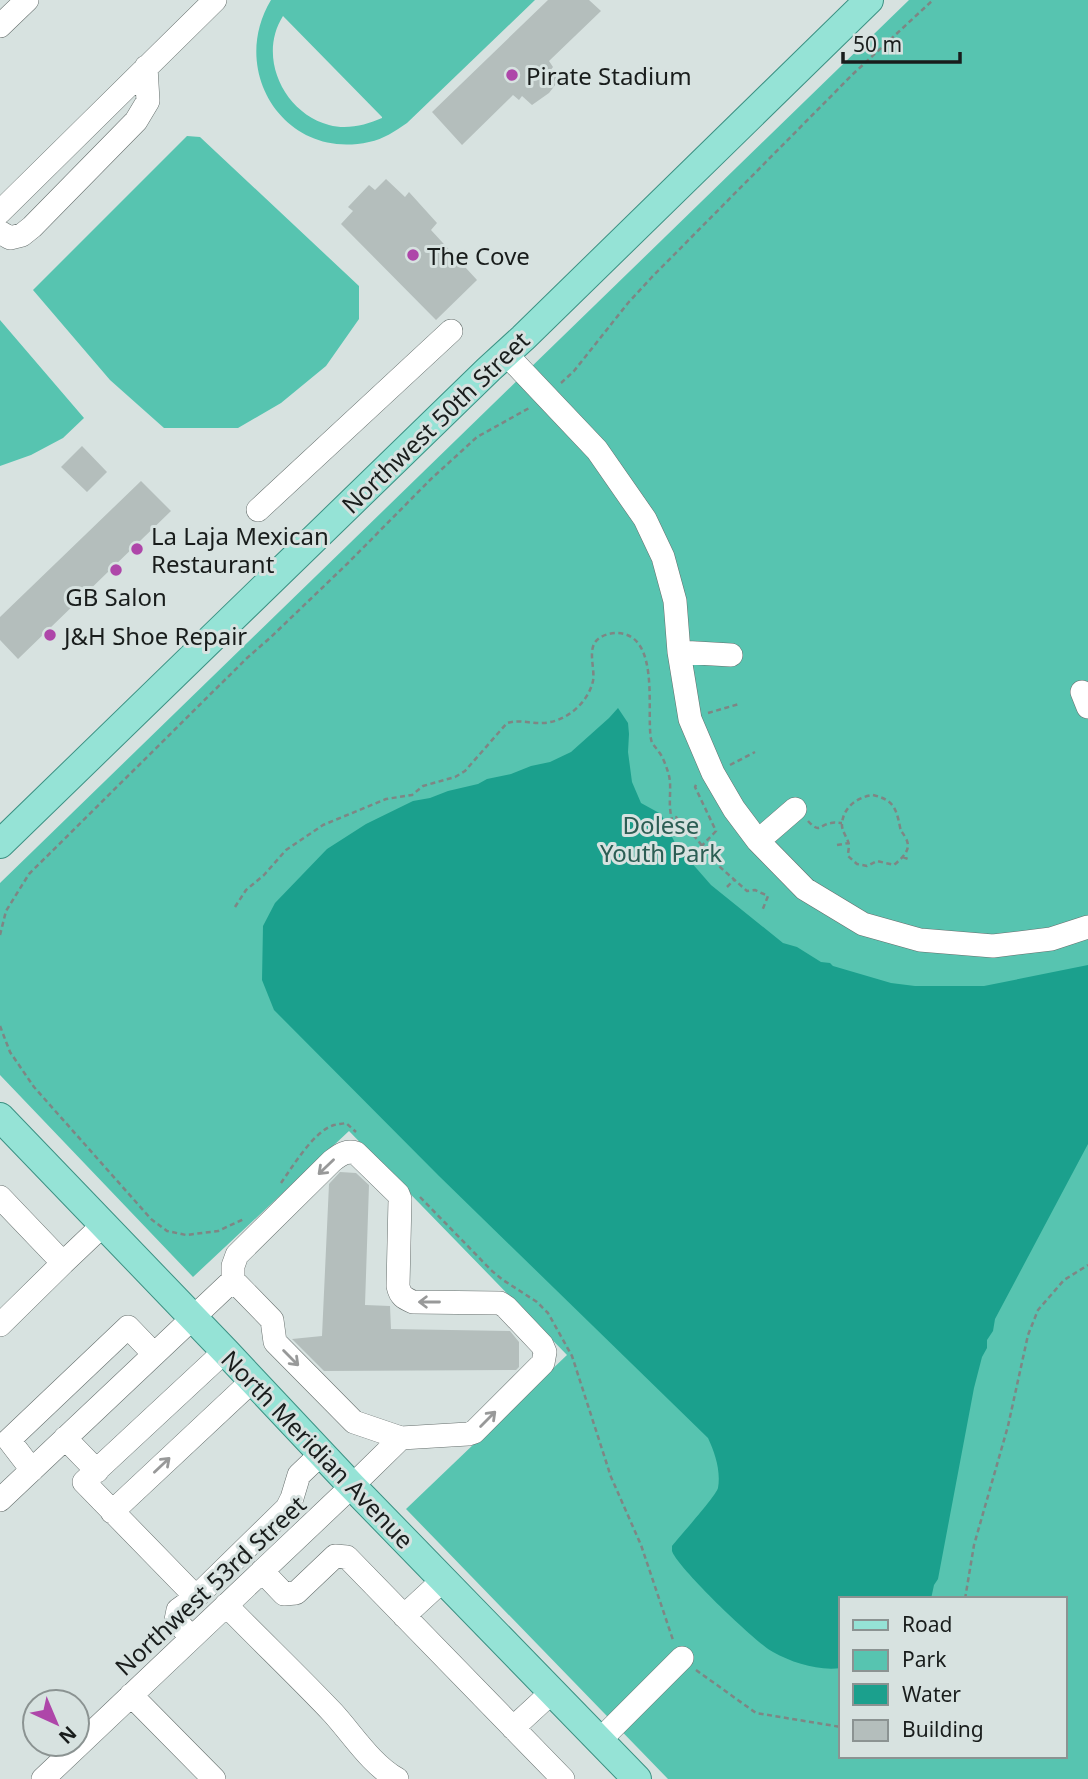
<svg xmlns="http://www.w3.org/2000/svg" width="1088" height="1779" font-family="'Noto Sans',sans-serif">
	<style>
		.green { fill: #57c4b0; fill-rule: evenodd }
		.water { fill: #1ba08d }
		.building { fill: #b4bebc }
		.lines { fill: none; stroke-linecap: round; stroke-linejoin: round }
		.minor-casing { stroke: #666f6d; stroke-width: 24 }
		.major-casing { stroke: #3b9183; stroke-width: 30 }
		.path { stroke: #7e8684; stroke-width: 2.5; stroke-dasharray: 5 3.5; stroke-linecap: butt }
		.minor { stroke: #fff; stroke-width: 23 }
		.major { stroke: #95e3d6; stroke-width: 28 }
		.oneway { stroke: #989999 }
		.poi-dot { fill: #ae46a9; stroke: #d7e2e0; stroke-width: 2.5 }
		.labels { text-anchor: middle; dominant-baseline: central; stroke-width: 6; stroke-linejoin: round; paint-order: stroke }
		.poi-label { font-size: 24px; fill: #191d1c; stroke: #d7e2e0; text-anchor: start }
		.street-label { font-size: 24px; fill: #191d1c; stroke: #d7e2e0 }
		.park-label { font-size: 24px; fill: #2c5e54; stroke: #d7e2e0 }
	</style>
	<rect width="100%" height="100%" fill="#d7e2e0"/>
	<path class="green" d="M271 0H535L407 123C395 131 384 139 369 142 285 161 228 71 271 0ZM283 16 382 117V118C366 125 347 130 329 125 284 113 257 57 283 16Z
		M909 0H1088V1779H668L406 1509 567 1355 349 1131 193 1277 0 1075V883ZM841 1599H1065V1756H841Z
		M187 136 200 137 359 286V319L326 366 281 403 238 428H164L110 380 33 290Z
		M0 320 84 418 63 438 31 455 0 466Z"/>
	<path class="water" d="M618 708 628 723 629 734 628 752 632 782 641 803 661 814 676 845 711 885 783 943 797 947 821 962 830 963 833 966 891 983 915 986H984L1088 965V1144L995 1319 993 1331 987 1340V1348L982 1357 974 1388 938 1579 934 1585 931 1599H841V1668C818 1671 793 1663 773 1652 757 1644 676 1566 672 1551 672 1550 672 1548 672 1546 680 1536 716 1496 718 1488 721 1471 715 1453 708 1438L439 1176 274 1010 262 980 263 926 275 903 327 849 366 824 413 801 430 798 448 791 478 784 487 779 511 774 531 766 550 762 571 752 609 718Z"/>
	<path class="building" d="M548 0H589L601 11 549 61 553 67 550 71 559 80 549 93 532 105 522 96 519 100 513 95 462 145 432 112Z
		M386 179 405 197 409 192 437 223 431 230 477 280 436 320 341 224 353 211 348 207 369 185 375 190Z
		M82 446 107 472 87 492 61 467Z
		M141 481 171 511 18 659 0 640V617Z
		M340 1172 356 1173 369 1185 365 1305 390 1306 391 1329 510 1331 519 1342V1367L516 1370 324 1371 292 1339 322 1336 329 1184Z"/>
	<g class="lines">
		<g class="minor-casing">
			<path id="minor" d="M0 26 27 0
				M0 212 215 0
				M0 232 10 238 22 235 32 227 136 121 148 101 146 67
				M505 353 597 450 645 519 663 557 675 601 679 652 690 719 713 773 734 809 758 841 805 889 863 924 920 940 993 946 1051 939 1088 927
				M258 510 451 331
				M679 652 731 655
				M1082 692 1088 707
				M758 841 795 809
				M0 1197 63 1263 0 1325
				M63 1263 104 1224
				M65 1438 97 1471
				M32 1470 9 1440 128 1327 154 1354
				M0 1500 233 1280
				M112 1512 253 1380
				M262 1571 284 1594 296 1593 335 1556 347 1557 563 1779
				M196 1597 84 1482 225 1351
				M226 1605C261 1641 298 1676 333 1713 353 1735 371 1764 397 1779
				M404 1616 443 1580
				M191 1638 176 1620 178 1610 196 1597 287 1508 292 1498 299 1475 321 1454
				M131 1695 214 1779
				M513 1728 552 1692
				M600 1740 682 1658
				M43 1779 352 1486 401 1438 468 1434 474 1432 543 1363 545 1352 542 1345 506 1307 500 1303 413 1302C404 1298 400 1296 398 1286L400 1199 398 1194 356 1153C346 1150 340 1155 332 1161L237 1255 233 1266V1280L272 1320 275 1342 354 1422 401 1438"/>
		</g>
		<g class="major-casing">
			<path id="major" d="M0 844 489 369 523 338 869 0
				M0 1117 225 1351 352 1486 637 1779"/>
		</g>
		<path class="path" d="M561 383 574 371 628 303 652 277 853 74 933 0
			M708 713 739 704
			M730 765 755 752
			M873 795C893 800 896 807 900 827 901 833 902 831 905 837 913 849 903 857 894 865L877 861 867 866 857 864 848 856C848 852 849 848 849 845 848 838 841 831 842 823 844 806 858 797 873 795Z
			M668 821 676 817C682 826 684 827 692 834 702 843 705 855 718 859L720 867 747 891 755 890 768 896 762 911
			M808 821C820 834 819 825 831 823 835 822 838 823 842 823
			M837 845 849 843
			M695 853 716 831 695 787 697 783
			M903 857 910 860
			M727 887 734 880
			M235 907 246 890 264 875 286 850 323 825 386 799 412 795 423 786 455 777 465 771 507 723C520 719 531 724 543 723 566 722 588 703 593 681 595 670 589 655 594 644 598 636 609 633 617 633 661 634 646 712 651 739 652 745 656 747 659 752 663 757 666 766 668 772 673 787 667 803 672 819
			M0 935 6 911 29 874 247 658 271 637 348 563 431 479 477 437 531 407
			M0 1026 10 1052 34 1087 151 1219 167 1231 186 1235 218 1231 244 1219
			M281 1183C293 1166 314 1131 334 1125 338 1124 342 1124 346 1123L356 1132
			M420 1197 492 1271 503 1280 537 1302 548 1313 572 1356 611 1477 641 1545 673 1640
			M965 1599 974 1545 1008 1426 1028 1335 1038 1310 1064 1280 1088 1265
			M696 1670 756 1713 841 1727"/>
		<use href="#minor" class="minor"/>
		<use href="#major" class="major"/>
	</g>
	<defs><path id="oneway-shaft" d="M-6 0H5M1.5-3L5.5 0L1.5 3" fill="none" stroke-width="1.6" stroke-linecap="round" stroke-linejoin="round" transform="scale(1.75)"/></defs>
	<g class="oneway">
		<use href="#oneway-shaft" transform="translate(326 1167) rotate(136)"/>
		<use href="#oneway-shaft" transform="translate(429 1302) rotate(180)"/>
		<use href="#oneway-shaft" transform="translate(291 1358) rotate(45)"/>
		<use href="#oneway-shaft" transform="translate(488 1419) rotate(-45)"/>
		<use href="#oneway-shaft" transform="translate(162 1465) rotate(-43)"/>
	</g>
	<g class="poi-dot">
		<circle cx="512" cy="75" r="7"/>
		<circle cx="413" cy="255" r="7"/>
		<circle cx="137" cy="549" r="7"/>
		<circle cx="116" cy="570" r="7"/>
		<circle cx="50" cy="635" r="7"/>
	</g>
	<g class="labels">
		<g class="poi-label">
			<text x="526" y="75">Pirate Stadium</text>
			<text x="427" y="255">The Cove</text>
			<text x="151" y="535">La Laja Mexican<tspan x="151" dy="28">Restaurant</tspan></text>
			<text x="116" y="596" text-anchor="middle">GB Salon</text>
			<text x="64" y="635">J&amp;H Shoe Repair</text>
		</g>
		<g class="street-label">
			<text transform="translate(435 422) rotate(-44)">Northwest 50th Street</text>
			<text transform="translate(318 1449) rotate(46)">North Meridian Avenue</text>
			<text transform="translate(210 1585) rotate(-43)">Northwest 53rd Street</text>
		</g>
		<g class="park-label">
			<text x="661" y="824">Dolese<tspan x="661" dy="28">Youth Park</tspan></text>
		</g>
	</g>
	<rect x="839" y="1597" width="228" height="161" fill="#d7e2e0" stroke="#8b9392" stroke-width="2"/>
	<rect x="853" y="1620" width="35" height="10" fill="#95e3d6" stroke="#8b9392" stroke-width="2"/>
	<text x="902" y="1632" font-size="21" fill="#191d1c">Road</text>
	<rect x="853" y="1650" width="35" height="21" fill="#57c4b0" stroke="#8b9392" stroke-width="2"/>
	<text x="902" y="1667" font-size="21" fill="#191d1c">Park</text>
	<rect x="853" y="1684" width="35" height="21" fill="#1ba08d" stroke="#8b9392" stroke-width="2"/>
	<text x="902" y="1702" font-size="21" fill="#191d1c">Water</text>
	<rect x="853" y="1720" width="35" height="21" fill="#b4bebc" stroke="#8b9392" stroke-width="2"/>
	<text x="902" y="1737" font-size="21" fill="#191d1c">Building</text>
	<g transform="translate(56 1723) rotate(136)"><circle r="33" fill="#d7e2e0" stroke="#8b9392" stroke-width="2"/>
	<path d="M0-5L12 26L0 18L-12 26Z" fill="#ae46a9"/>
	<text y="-10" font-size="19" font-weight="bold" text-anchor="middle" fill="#191d1c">N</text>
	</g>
	<path d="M843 52v10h117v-10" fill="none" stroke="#191d1c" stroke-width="3.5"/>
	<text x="853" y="52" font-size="21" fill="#191d1c" stroke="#d7e2e0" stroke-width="5" paint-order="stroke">50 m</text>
</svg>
